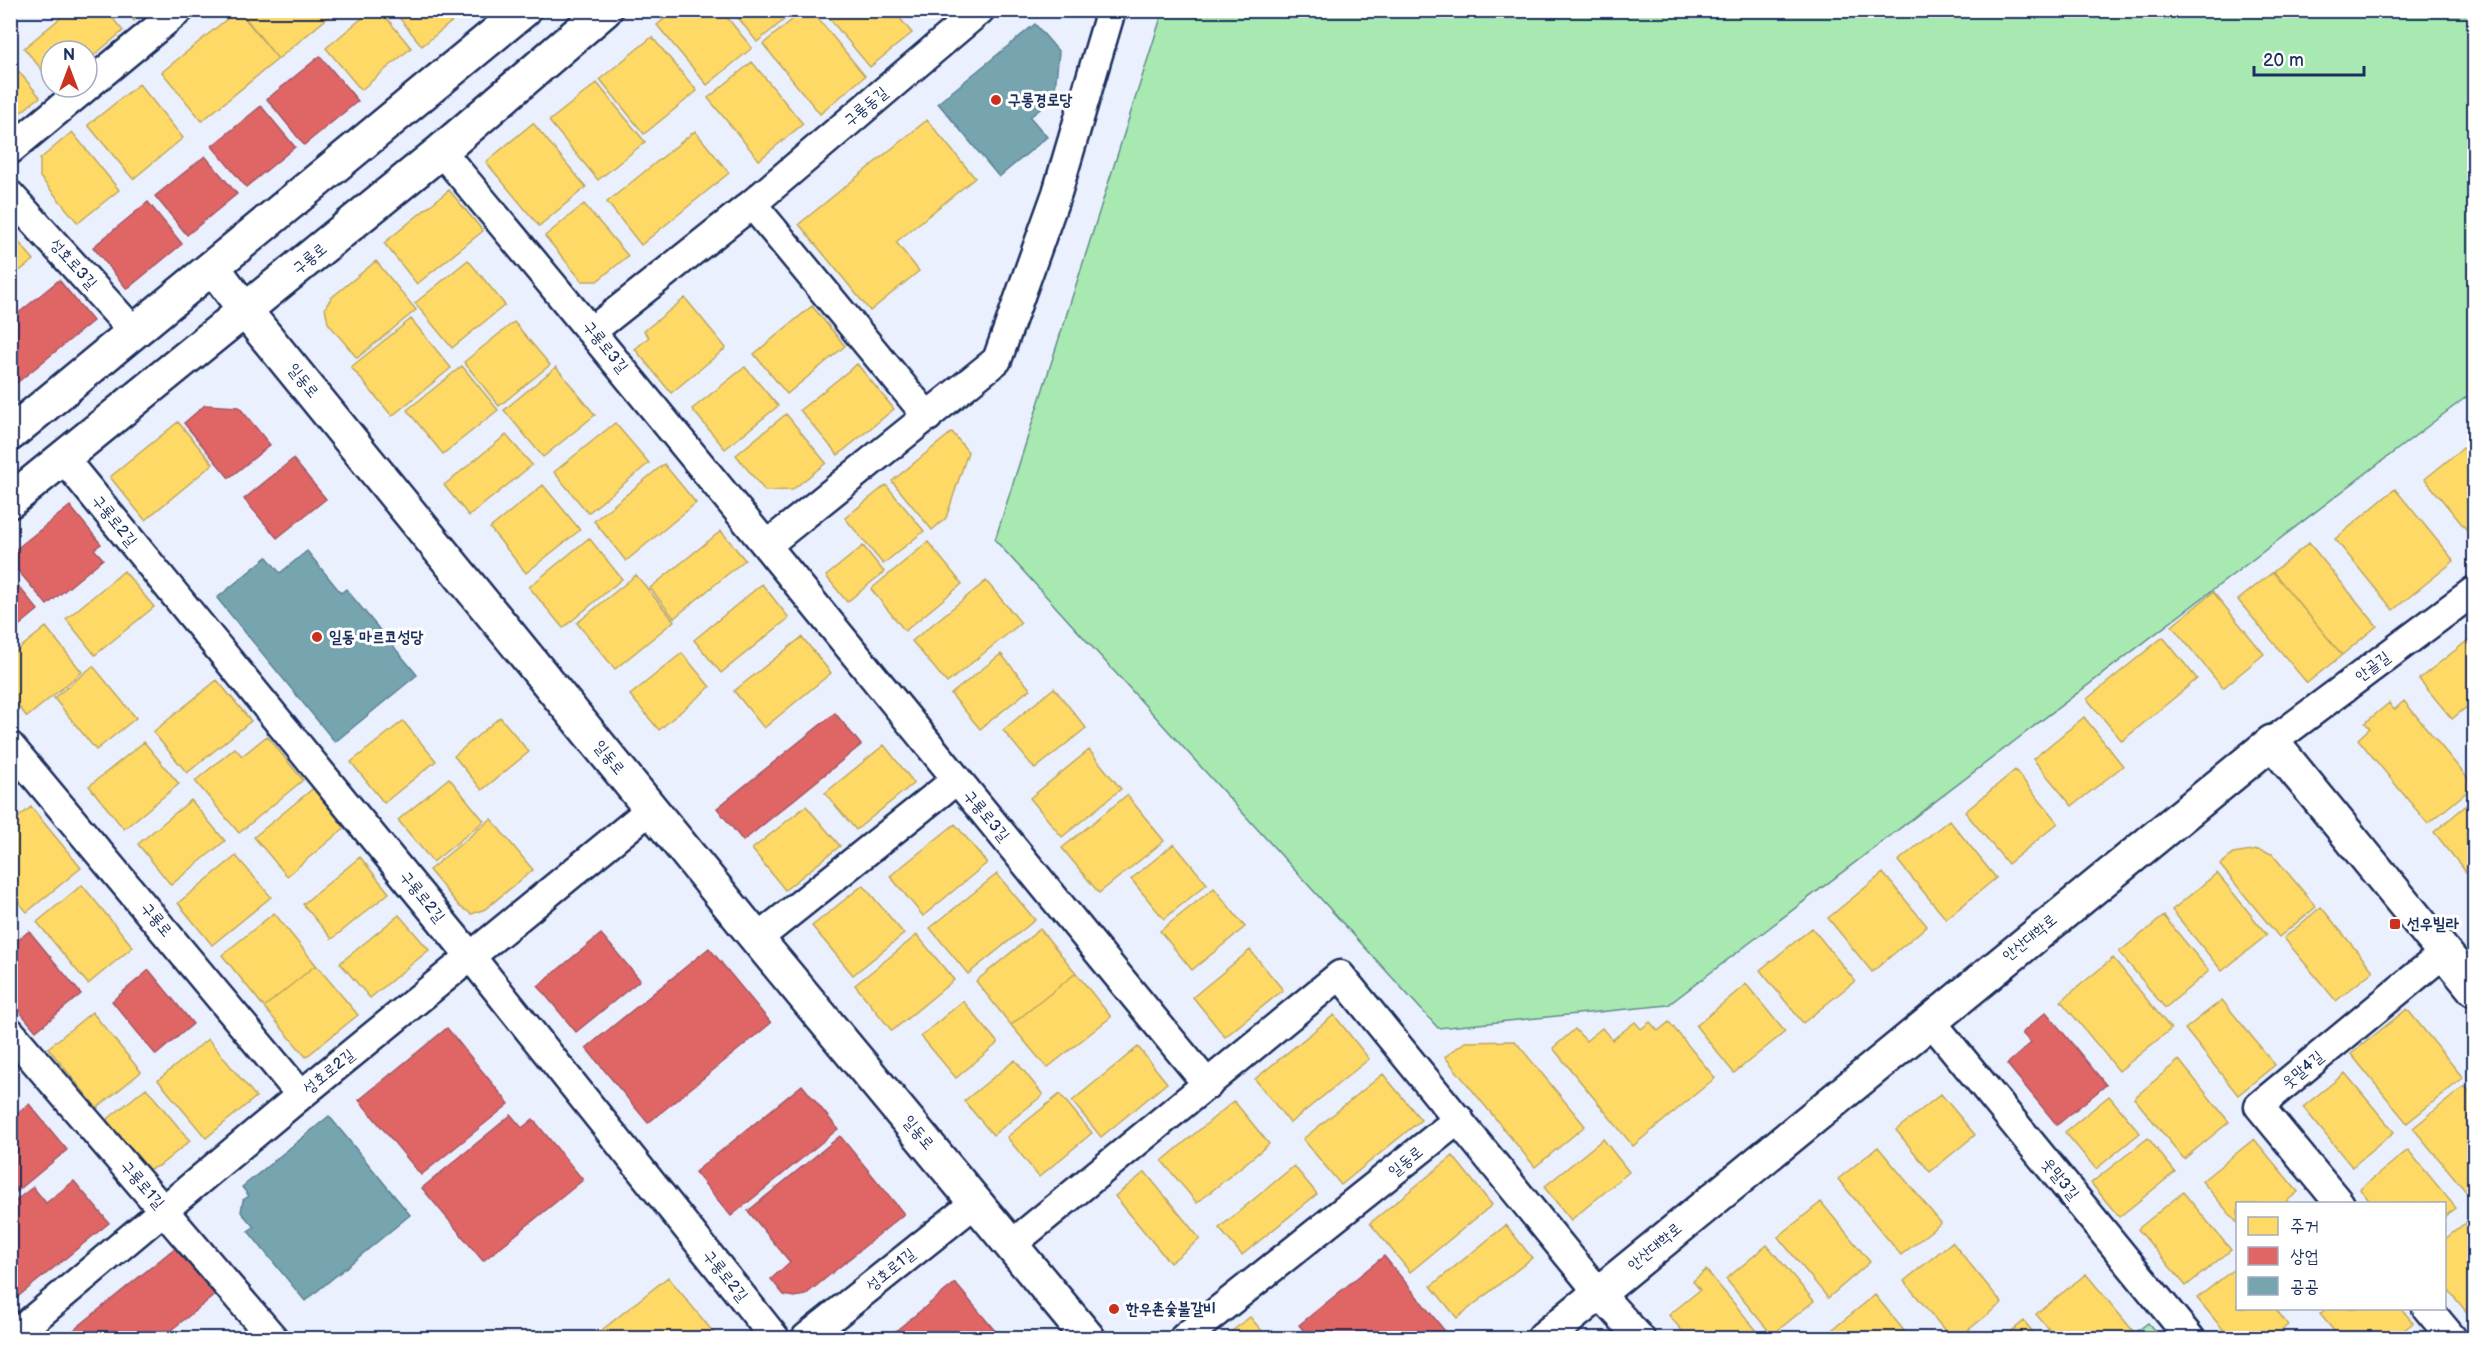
<svg xmlns="http://www.w3.org/2000/svg" width="2485" height="1349" font-family="'Balsamiq Sans','Poor Story',sans-serif">
	<style>
		.green { fill: #a8e9b2; stroke: #628c88; stroke-width: 1.5 }
		.homes { fill: #ffd966; stroke: #bba664; stroke-width: 1.5 }
		.shops { fill: #e06666; stroke: #a55664; stroke-width: 1.5 }
		.public { fill: #76a5af; stroke: #5b8297; stroke-width: 1.5 }
		.lines { fill: none; stroke-linecap: round; stroke-linejoin: round }
		.minor-casing { stroke: #1b2f5e; stroke-width: 33 }
		.tertiary-casing { stroke: #1b2f5e; stroke-width: 38 }
		.minor { stroke: #fff; stroke-width: 28 }
		.tertiary { stroke: #fff; stroke-width: 33 }
		.poi-dot { fill: #c8321e; stroke: #fff; stroke-width: 2 }
		.labels { text-anchor: middle; dominant-baseline: central; stroke-width: 6; stroke-linejoin: round; paint-order: stroke }
		.poi-label { font-size: 16px; font-weight: bold; fill: #1b2f5e; stroke: #fff; text-anchor: start }
		.street-label { font-size: 16px; fill: #1b2f5e; stroke: #fff }
	</style>
	<rect width="100%" height="100%" fill="#eaf0fe"/>
	<filter id="ink" filterUnits="userSpaceOnUse"><feTurbulence type="fractalNoise" baseFrequency=".0167" numOctaves="2"/><feDisplacementMap in="SourceGraphic" scale="12" xChannelSelector="R" yChannelSelector="G"/><feConvolveMatrix kernelMatrix="1 2 1 2 8 2 1 2 1" color-interpolation-filters="sRGB"/></filter>
	<g filter="url(#ink)">
		<path class="green" d="M1163 11H2474V391L1668 1005 1438 1028 995 540Z
			M2148 1323 2161 1338H2128Z"/>
		<path class="homes" d="M70 10H106L123 31 87 61V51H51V81L24 48Z
			M126 10H146L134 21Z
			M238 10 278 59 202 121 162 72Z
			M239 10H337L278 59Z
			M372 10H380L411 48 361 90 326 48Z
			M393 10H466L422 46Z
			M675 10H721L752 48 707 85 657 25Z
			M732 10H796L757 42Z
			M804 10H811L865 76 820 114 763 44Z
			M893 10 912 33 870 67 823 11Z
			M652 37 697 91 644 134 600 79Z
			M10 61 40 97 10 121Z
			M752 62 803 124 759 160 708 98Z
			M597 83 645 142 598 180 549 121Z
			M139 84 183 138 133 179 88 125Z
			M927 120 975 178 896 242 919 271 870 311 799 224Z
			M533 123 586 187 539 226 486 162Z
			M695 131 729 173 641 245 607 202Z
			M72 132 119 190 78 223 40 177V159Z
			M449 190 483 231 417 284 384 243Z
			M584 204 628 256 597 281H582L545 236Z
			M10 232 34 260 10 278Z
			M468 260 505 305 452 348 415 303Z
			M376 261 416 310 357 358 328 323 325 308 331 298Z
			M685 298 726 348 671 393 635 349 649 337 644 331Z
			M812 306 845 346 787 394 754 354Z
			M411 319 451 368 392 416 351 367Z
			M514 322 550 365 499 406 464 362Z
			M857 364 894 409 838 455 800 410Z
			M462 366 498 410 443 454 407 410Z
			M556 367 595 415 543 457 504 410Z
			M745 367 778 406 725 449 692 409Z
			M786 414 826 463 792 490 765 491 736 455Z
			M178 422 213 464 145 520 110 477Z
			M615 423 649 463 588 513 554 472Z
			M952 432 968 452 946 518 932 530 892 481Z
			M506 435 532 465 469 516 444 485Z
			M2473 440 2474 441V539L2425 479Z
			M664 464 696 503 626 561 594 521Z
			M543 485 580 530 526 573 490 528Z
			M886 485 924 531 883 564 845 518Z
			M2395 489 2454 561 2393 610 2335 539Z
			M721 531 745 560 674 618 650 588Z
			M589 538 622 579 563 628 529 587Z
			M928 542 962 584 905 631 871 589Z
			M2309 543 2377 626 2342 655 2273 572Z
			M863 546 884 572 847 602 826 576Z
			M124 571 154 607 95 655 66 619Z
			M2273 572 2342 655 2307 683 2238 600Z
			M636 575 674 621 615 669 577 623Z
			M986 581 1021 623 947 683 912 641Z
			M762 584 789 618 721 673 694 640Z
			M2213 592 2264 654 2223 688 2172 626Z
			M46 627 82 672 27 717 10 696V656Z
			M802 637 831 673 764 728 734 691Z
			M2163 637 2197 679 2122 741 2087 699Z
			M2472 637 2474 639V701L2452 719 2419 679Z
			M682 653 710 687 659 730 630 695Z
			M1001 654 1030 689 980 729 951 694Z
			M93 666 136 718 96 750 54 698Z
			M217 680 251 721 187 773 153 732Z
			M1054 688 1086 728 1035 769 1003 730Z
			M2404 701 2474 786 2428 824 2358 739 2370 728 2365 723 2389 703 2394 710Z
			M500 717 529 752 482 790 454 756Z
			M2084 717 2123 766 2072 806 2033 759Z
			M403 721 436 761 384 803 351 762Z
			M2474 732V746L2468 738Z
			M267 736 303 780 239 833 195 781 235 748 242 756Z
			M144 742 179 784 124 829 89 786Z
			M884 745 914 783 856 830 825 793Z
			M1089 750 1121 789 1062 837 1030 798Z
			M2015 770 2058 823 2008 864 1965 812Z
			M449 778 484 821 433 862 398 820Z
			M316 786 348 825 287 876 254 837Z
			M1127 795 1164 841 1099 893 1062 848Z
			M2474 799V882L2434 832Z
			M191 800 225 841 171 885 138 844Z
			M806 806 840 846 785 890 752 849Z
			M31 807 81 868 27 912 10 892V824Z
			M491 819 533 870 485 909 472 914 460 907 429 870Z
			M1949 820 1996 878 1946 919 1898 861Z
			M955 824 987 863 923 916 890 876Z
			M1174 844 1207 884 1164 919 1131 879Z
			M2258 850 2272 854 2316 907 2279 937 2220 865 2233 854Z
			M236 856 271 897 212 945 178 903Z
			M360 857 389 893 332 939 303 904Z
			M1883 873 1927 926 1872 972 1828 918Z
			M2217 873 2267 935 2222 971 2172 910Z
			M997 874 1035 920 968 974 930 928Z
			M82 885 133 947 88 984 37 922Z
			M863 885 904 934 853 975 812 926Z
			M1214 888 1245 927 1192 970 1160 931Z
			M2321 907 2373 971 2336 1001 2284 938Z
			M274 913 316 965 264 1007 222 955Z
			M399 915 429 950 370 998 340 963Z
			M2164 916 2209 971 2165 1008 2119 952Z
			M1812 928 1855 981 1803 1023 1760 970Z
			M1040 929 1076 973 1011 1025 976 981Z
			M917 935 954 980 892 1031 855 985Z
			M1250 950 1283 990 1225 1037 1193 997Z
			M2113 958 2171 1029 2119 1071 2061 1001Z
			M316 965 358 1015 306 1057 264 1007Z
			M1076 973 1111 1017 1047 1068 1011 1025Z
			M1746 984 1785 1032 1734 1073 1696 1026Z
			M2222 1000 2275 1065 2238 1095 2185 1029Z
			M963 1001 998 1043 956 1078 921 1036Z
			M2407 1009 2463 1078 2407 1123 2351 1054Z
			M92 1012 141 1072 97 1108 48 1048Z
			M1334 1015 1369 1059 1290 1123 1255 1079Z
			M1635 1022 1641 1029 1650 1022 1658 1031 1669 1022 1715 1078 1633 1146 1553 1048 1575 1029 1586 1041 1602 1028 1612 1040Z
			M208 1039 256 1097 206 1138 158 1080Z
			M1515 1041 1585 1126 1535 1167 1445 1057 1465 1042Z
			M1138 1047 1167 1083 1101 1137 1072 1101Z
			M1015 1060 1043 1095 993 1135 964 1101Z
			M2179 1060 2229 1122 2184 1159 2134 1098Z
			M2345 1073 2394 1132 2352 1167 2303 1107Z
			M1383 1074 1421 1120 1341 1185 1303 1139Z
			M2465 1086 2474 1098V1188L2468 1194 2413 1128Z
			M146 1088 190 1141 159 1166 149 1169 140 1166 104 1122Z
			M1060 1094 1092 1133 1039 1177 1007 1137Z
			M1941 1094 1975 1135 1930 1172 1896 1130Z
			M2109 1096 2140 1133 2096 1169 2065 1132Z
			M1234 1101 1269 1144 1197 1203 1162 1161Z
			M2148 1138 2175 1172 2119 1217 2091 1183Z
			M1603 1139 1629 1172 1571 1220 1544 1187Z
			M2254 1139 2298 1192 2283 1204H2238V1224L2202 1181Z
			M1878 1147 1941 1223 1901 1255 1838 1179Z
			M2408 1150 2456 1208 2444 1217V1204H2372L2360 1189Z
			M1453 1156 1492 1205 1410 1272 1370 1223Z
			M1294 1166 1317 1194 1242 1255 1219 1228Z
			M1145 1172 1200 1239 1170 1263 1115 1196Z
			M2183 1192 2231 1250 2186 1286 2138 1229Z
			M1821 1202 1870 1262 1828 1298 1778 1237Z
			M2465 1223 2474 1235V1312L2470 1316 2444 1285V1240Z
			M1506 1225 1532 1258 1457 1318 1431 1286Z
			M1952 1242 2002 1303 1958 1338H1951L1904 1281Z
			M1767 1245 1814 1301 1772 1335 1726 1279Z
			M2238 1266V1308H2275L2288 1325 2272 1338H2230L2197 1298Z
			M1706 1270 1763 1338H1688L1669 1315 1700 1290 1693 1281Z
			M2086 1274 2133 1331 2124 1338H2056L2036 1314Z
			M668 1277 718 1338H592Z
			M1875 1295 1910 1338H1841L1833 1329Z
			M2327 1308H2401L2413 1323 2394 1338H2340L2320 1314Z
			M1250 1317 1268 1338H1223Z
			M2024 1321 2038 1338H2003Z
			M1833 1329 1841 1338H1822Z"/>
		<path class="shops" d="M320 56 358 101 304 145 267 99Z
			M261 106 295 147 246 187 212 146Z
			M205 156 237 194 187 235 155 196Z
			M148 202 182 244 127 289 93 247Z
			M59 280 93 321 13 386 10 383V320Z
			M205 405 239 407 270 445 229 478 184 423Z
			M293 459 326 499 277 538 244 499Z
			M70 506 101 544 94 549 103 559 47 605 10 561V554Z
			M10 576 38 610 10 633Z
			M835 713 861 745 743 841 717 808Z
			M29 931 81 994 36 1031 10 1000V947Z
			M601 934 640 980 576 1032 538 986Z
			M709 948 771 1023 648 1123 586 1048Z
			M149 970 193 1024 156 1055 112 1001Z
			M2046 1012 2106 1085 2057 1125 2007 1064 2031 1043 2022 1033Z
			M447 1028 509 1104 421 1175 359 1100Z
			M802 1085 838 1129 731 1216 695 1172Z
			M29 1104 67 1150 15 1193 10 1188V1119Z
			M511 1115 522 1128 533 1119 583 1180 483 1261 422 1188Z
			M840 1136 904 1214 805 1295 794 1297 784 1295 771 1279 790 1262 748 1211Z
			M74 1181 109 1223 10 1303V1205L33 1187 46 1203Z
			M176 1247 215 1295 161 1338H64Z
			M1384 1256 1444 1330 1434 1338H1310L1299 1325Z
			M955 1283 1001 1338H887Z"/>
		<path class="public" d="M1035 24 1059 52 1054 98 1030 117 1047 137 999 177 938 103Z
			M307 551 341 593 346 589 417 675 335 742 217 598 267 557 280 573Z
			M329 1116 410 1215 305 1301 248 1231 254 1227 241 1212 243 1200 249 1196 242 1187Z"/>
		<g class="lines">
			<g class="minor-casing">
				<path id="minor" d="M87 86 179 10
					M10 150 86 87
					M441 151C700 460 951 775 1208 1085
					M10 195 135 333
					M752 204 928 417
					M592 331 752 204 980 10
					M64 459 471 957 775 1338
					M767 545 997 360 1057 193 1111 10
					M2272 742 2474 591
					M10 746 301 1095
					M757 939 956 780
					M1930 1020 2190 1338
					M10 1032 273 1338
					M2340 1204 2259 1106 2445 952
					M1011 1245 1340 975 1599 1293 1640 1338
					M2427 1308 2452 1338
					M11 1338 301 1095 651 809
					M806 1338 976 1202
					M1184 1338 1459 1119"/>
			</g>
			<g class="tertiary-casing">
				<path id="tertiary" d="M213 267 246 312 757 939 1088 1338
					M10 434 524 10
					M10 501 441 151 605 10
					M1544 1338 2272 742 2474 989"/>
			</g>
			<use href="#minor" class="minor"/>
			<use href="#tertiary" class="tertiary"/>
		</g>
	</g>
	<g class="poi-dot">
		<circle cx="996" cy="100" r="6"/>
		<circle cx="317" cy="637" r="6"/>
		<rect x="2389" y="918" width="12" height="12" rx="3"/>
		<circle cx="1114" cy="1309" r="6"/>
	</g>
	<g class="labels">
		<g class="poi-label">
			<text x="1008" y="100">구롱경로당</text>
			<text x="329" y="637">일동 마르코성당</text>
			<text x="2407" y="924">선우빌라</text>
			<text x="1126" y="1309">한우촌숯불갈비</text>
		</g>
		<g class="street-label">
			<text transform="translate(866 107) rotate(-40)">구룡동길</text>
			<text transform="translate(310 259) rotate(-39)">구룡로</text>
			<text transform="translate(73 264) rotate(48)">성호로3길</text>
			<text transform="translate(605 347) rotate(51)">구룡로3길</text>
			<text transform="translate(303 381) rotate(51)">일동로</text>
			<text transform="translate(114 521) rotate(51)">구룡로2길</text>
			<text transform="translate(2373 667) rotate(-37)">안골길</text>
			<text transform="translate(609 758) rotate(51)">일동로</text>
			<text transform="translate(986 816) rotate(50)">구룡로3길</text>
			<text transform="translate(422 897) rotate(51)">구룡로2길</text>
			<text transform="translate(156 920) rotate(50)">구룡로</text>
			<text transform="translate(2030 938) rotate(-39)">안산대학로</text>
			<text transform="translate(2303 1070) rotate(-40)">웃말4길</text>
			<text transform="translate(329 1072) rotate(-39)">성호로2길</text>
			<text transform="translate(918 1133) rotate(50)">일동로</text>
			<text transform="translate(1406 1162) rotate(-39)">일동로</text>
			<text transform="translate(2060 1179) rotate(51)">웃말3길</text>
			<text transform="translate(142 1185) rotate(49)">구룡로1길</text>
			<text transform="translate(1655 1247) rotate(-40)">안산대학로</text>
			<text transform="translate(891 1270) rotate(-39)">성호로1길</text>
			<text transform="translate(725 1276) rotate(51)">구룡로2길</text>
		</g>
	</g>
	<rect width="2485" height="1349" fill="none" stroke="#fff" stroke-width="36"/>
	<rect x="18" y="18" width="2449" height="1313" fill="none" stroke="#1b2f5e" stroke-width="2" filter="url(#ink)"/>
	<rect x="2236" y="1202" width="210" height="108" fill="#ffffff" stroke="#a4acbf" stroke-width="1.5"/>
	<rect x="2248" y="1217" width="30" height="18" fill="#ffd966" stroke="#a4acbf" stroke-width="1.5"/>
	<text x="2290" y="1232" font-size="18" fill="#1b2f5e">주거</text>
	<rect x="2248" y="1247" width="30" height="18" fill="#e06666" stroke="#a4acbf" stroke-width="1.5"/>
	<text x="2290" y="1262" font-size="18" fill="#1b2f5e">상업</text>
	<rect x="2248" y="1277" width="30" height="18" fill="#76a5af" stroke="#a4acbf" stroke-width="1.5"/>
	<text x="2290" y="1292" font-size="18" fill="#1b2f5e">공공</text>
	<g transform="translate(69 69)"><circle r="28" fill="#ffffff" stroke="#a4acbf" stroke-width="1.5"/>
	<path d="M0-4.5L10 22L0 15L-10 22Z" fill="#c8321e"/>
	<text y="-9" font-size="16" font-weight="bold" text-anchor="middle" fill="#1b2f5e">N</text>
	</g>
	<path d="M2254 66v9h110v-9" fill="none" stroke="#1b2f5e" stroke-width="3"/>
	<text x="2263" y="66" font-size="18" fill="#1b2f5e" stroke="#ffffff" stroke-width="4.5" paint-order="stroke">20 m</text>
</svg>
